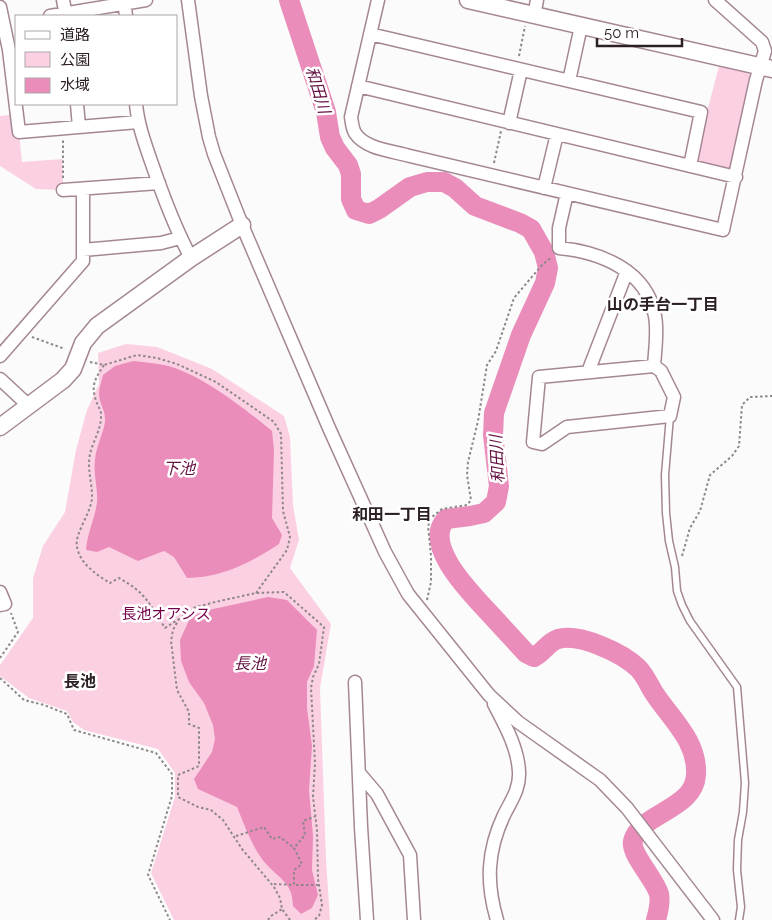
<svg xmlns="http://www.w3.org/2000/svg" width="772" height="920" font-family="Raleway,'Noto Sans JP',sans-serif">
	<style>
		.green { fill: #fcd0e3 }
		.water { fill: #ea8dba }
		.lines { fill: none; stroke-linecap: round; stroke-linejoin: round }
		.river { stroke: #ea8dba; stroke-width: 20 }
		.service-casing { stroke: #a58794; stroke-width: 9 }
		.minor-casing { stroke: #a58794; stroke-width: 15 }
		.tertiary-casing { stroke: #a58794; stroke-width: 19 }
		.path { stroke: #8d878a; stroke-width: 2; stroke-dasharray: 2.5 2.5; stroke-linecap: butt }
		.service { stroke: #fff; stroke-width: 6 }
		.minor { stroke: #fff; stroke-width: 12 }
		.tertiary { stroke: #fff; stroke-width: 16 }
		.labels { text-anchor: middle; dominant-baseline: central; stroke-width: 5; stroke-linejoin: round; paint-order: stroke }
		.park-label { font-size: 15px; fill: #75014b; stroke: #fff }
		.water-label { font-size: 16px; font-style: italic; fill: #631141; stroke: #fff }
		.neighbourhood-label { font-size: 16px; font-weight: bold; fill: #2c2026; stroke: #fff }
	</style>
	<rect width="100%" height="100%" fill="#fbfbfb"/>
	<path class="green" d="M719 66 746 72 756 80 736 177 690 166 701 112 708 108Z
		M17 114 22 162 62 159 63 190 36 189 0 166V116Z
		M126 344 157 347 212 369 284 416 290 437 293 505 299 540 290 568 331 624 320 688 326 859 330 920H174L151 873 175 797V773L158 749 84 730 73 722 67 711 29 698 0 676V665L33 618V578L43 546 65 512 76 450 87 410 99 384 98 353Z"/>
	<path class="water" d="M133 361C143 362 154 363 164 365 198 372 244 408 272 431L274 450 272 518 282 535 279 544C252 562 221 578 187 578L174 557 164 551 138 561 109 547 97 552 86 550C87 533 95 519 97 502 98 488 93 474 95 460 96 448 101 438 104 427 108 411 99 406 99 393 99 388 102 380 103 375L115 366Z
		M268 597 287 600 317 630 314 666 307 682V708L312 746 309 790 313 836 312 870 318 895 312 908 301 914 293 906C293 880 275 877 262 859 251 844 244 824 237 807L198 789 194 779 212 752 215 739 213 725 204 703 189 682 181 661 180 640 190 618 204 611Z"/>
	<g class="lines">
		<path class="river" d="M289 0 326 112 330 137 335 148 348 165 351 174V199L356 210 369 214 379 209 410 187 427 182H444L455 188 475 206 520 223 531 229 544 252 548 268 545 283 521 335 494 413 493 435 499 486 496 502 484 513 470 516 446 519C421 546 475 597 492 616 503 628 515 641 526 653L534 657C543 653 548 642 558 639 580 633 622 653 638 668 645 675 649 685 654 693 671 719 698 741 696 775 694 810 640 813 633 841 630 854 655 879 659 894 661 903 658 912 656 920"/>
		<g class="service-casing">
			<path id="service" d="M670 416 665 475 666 513 669 541 675 567 677 591 682 605 690 621 737 687 745 783 743 812 738 840 737 870 741 907 739 920"/>
		</g>
		<g class="minor-casing">
			<path id="minor" d="M63 0 66 16
				M124 0 126 16
				M188 0 201 96 209 137 214 154 242 225 329 428 385 552 408 594 489 695 518 722 600 780 627 808 713 920
				M378 0 351 117C352 122 352 128 355 133 365 149 393 151 410 156L723 230 756 80 765 51 762 42 715 0
				M0 7 9 50 19 132 138 122
				M50 16 146 0
				M534 16 537 0
				M370 34 701 112 690 166
				M569 81 581 26
				M358 86 736 177
				M77 104 79 127
				M136 104C138 125 145 144 152 164 163 196 175 228 191 258
				M509 123 521 70
				M544 188 557 134
				M63 190 159 183
				M567 193 559 228V248C600 252 647 270 655 316 658 332 655 350 654 366
				M83 250 161 243 180 238
				M0 356 83 261V190
				M654 366 661 371 674 397 670 416 567 427 542 444 533 442 539 377Z
				M588 372 627 271
				M0 379 29 406
				M0 592 5 604 0 605
				M355 682 361 827 367 920
				M494 704C505 725 518 748 519 772 520 789 511 801 504 815 487 851 486 883 497 920
				M360 774 377 794 410 855 414 920"/>
		</g>
		<g class="tertiary-casing">
			<path id="tertiary" d="M468 0 772 69
				M0 427 63 380 73 369 83 343 97 326 191 258 242 225"/>
		</g>
		<path class="path" d="M519 56 525 26
			M494 163 501 131
			M63 178V140
			M32 337 65 349
			M90 362 104 365 137 355 157 358 177 364 216 382 274 422 281 434 283 511 290 537 287 550 256 593
			M104 365C95 379 90 386 97 403 98 407 101 410 101 414 102 428 93 441 90 454 87 468 92 483 92 496 92 513 74 533 77 547 80 564 97 575 110 583L119 578C145 592 150 604 165 628L179 619
			M682 556 690 528 700 511 710 475 732 456 739 446 742 405 750 397 772 396
			M427 600 431 582V556L428 526 432 517 442 509 467 505 471 500 467 475 468 462 478 421 487 365 496 351 514 298 542 265 552 257
			M0 658 18 632 11 613
			M0 678 24 700 44 705 67 714 74 730 156 753 172 774V796L148 875 170 920
			M316 816 303 821 305 835 294 848 302 864 294 870V885H319
			M236 836 264 827 272 839 280 837 294 848
			M274 884 294 885
			M268 920 271 916 282 909
			M290 920 282 909 280 898 274 887 242 849 223 820 211 810 198 807 178 797V775L199 766V728L189 724V712L177 690 171 641 173 630 179 619 193 608 215 602 256 593 284 592 324 627 319 664 313 677 311 688 315 763 313 797 317 830 318 879 322 905 319 916 314 920"/>
		<use href="#service" class="service"/>
		<use href="#minor" class="minor"/>
		<use href="#tertiary" class="tertiary"/>
	</g>
	<g class="labels">
		<g class="park-label">
			<text x="166" y="614">長池オアシス</text>
		</g>
		<g class="water-label">
			<text transform="translate(318 90) rotate(73)">和田川</text>
			<text transform="translate(497 459) rotate(-93)">和田川</text>
			<text x="179" y="468">下池</text>
			<text x="250" y="663">長池</text>
		</g>
		<g class="neighbourhood-label">
			<text x="663" y="304">山の手台一丁目</text>
			<text x="392" y="514">和田一丁目</text>
			<text x="80" y="681">長池</text>
		</g>
	</g>
	<rect x="15" y="15" width="162" height="90" fill="#ffffff" stroke="#aba6a8"/>
	<rect x="25" y="31" width="25" height="8" fill="#ffffff" stroke="#aba6a8"/>
	<text x="60" y="40" font-size="15" fill="#2c2026">道路</text>
	<rect x="25" y="52" width="25" height="15" fill="#fcd0e3" stroke="#aba6a8"/>
	<text x="60" y="65" font-size="15" fill="#2c2026">公園</text>
	<rect x="25" y="78" width="25" height="15" fill="#ea8dba" stroke="#aba6a8"/>
	<text x="60" y="90" font-size="15" fill="#2c2026">水域</text>
	<path d="M597 38v8h85v-8" fill="none" stroke="#2c2026" stroke-width="2.5"/>
	<text x="604" y="38" font-size="15" fill="#2c2026" stroke="#ffffff" stroke-width="4" paint-order="stroke">50 m</text>
</svg>
